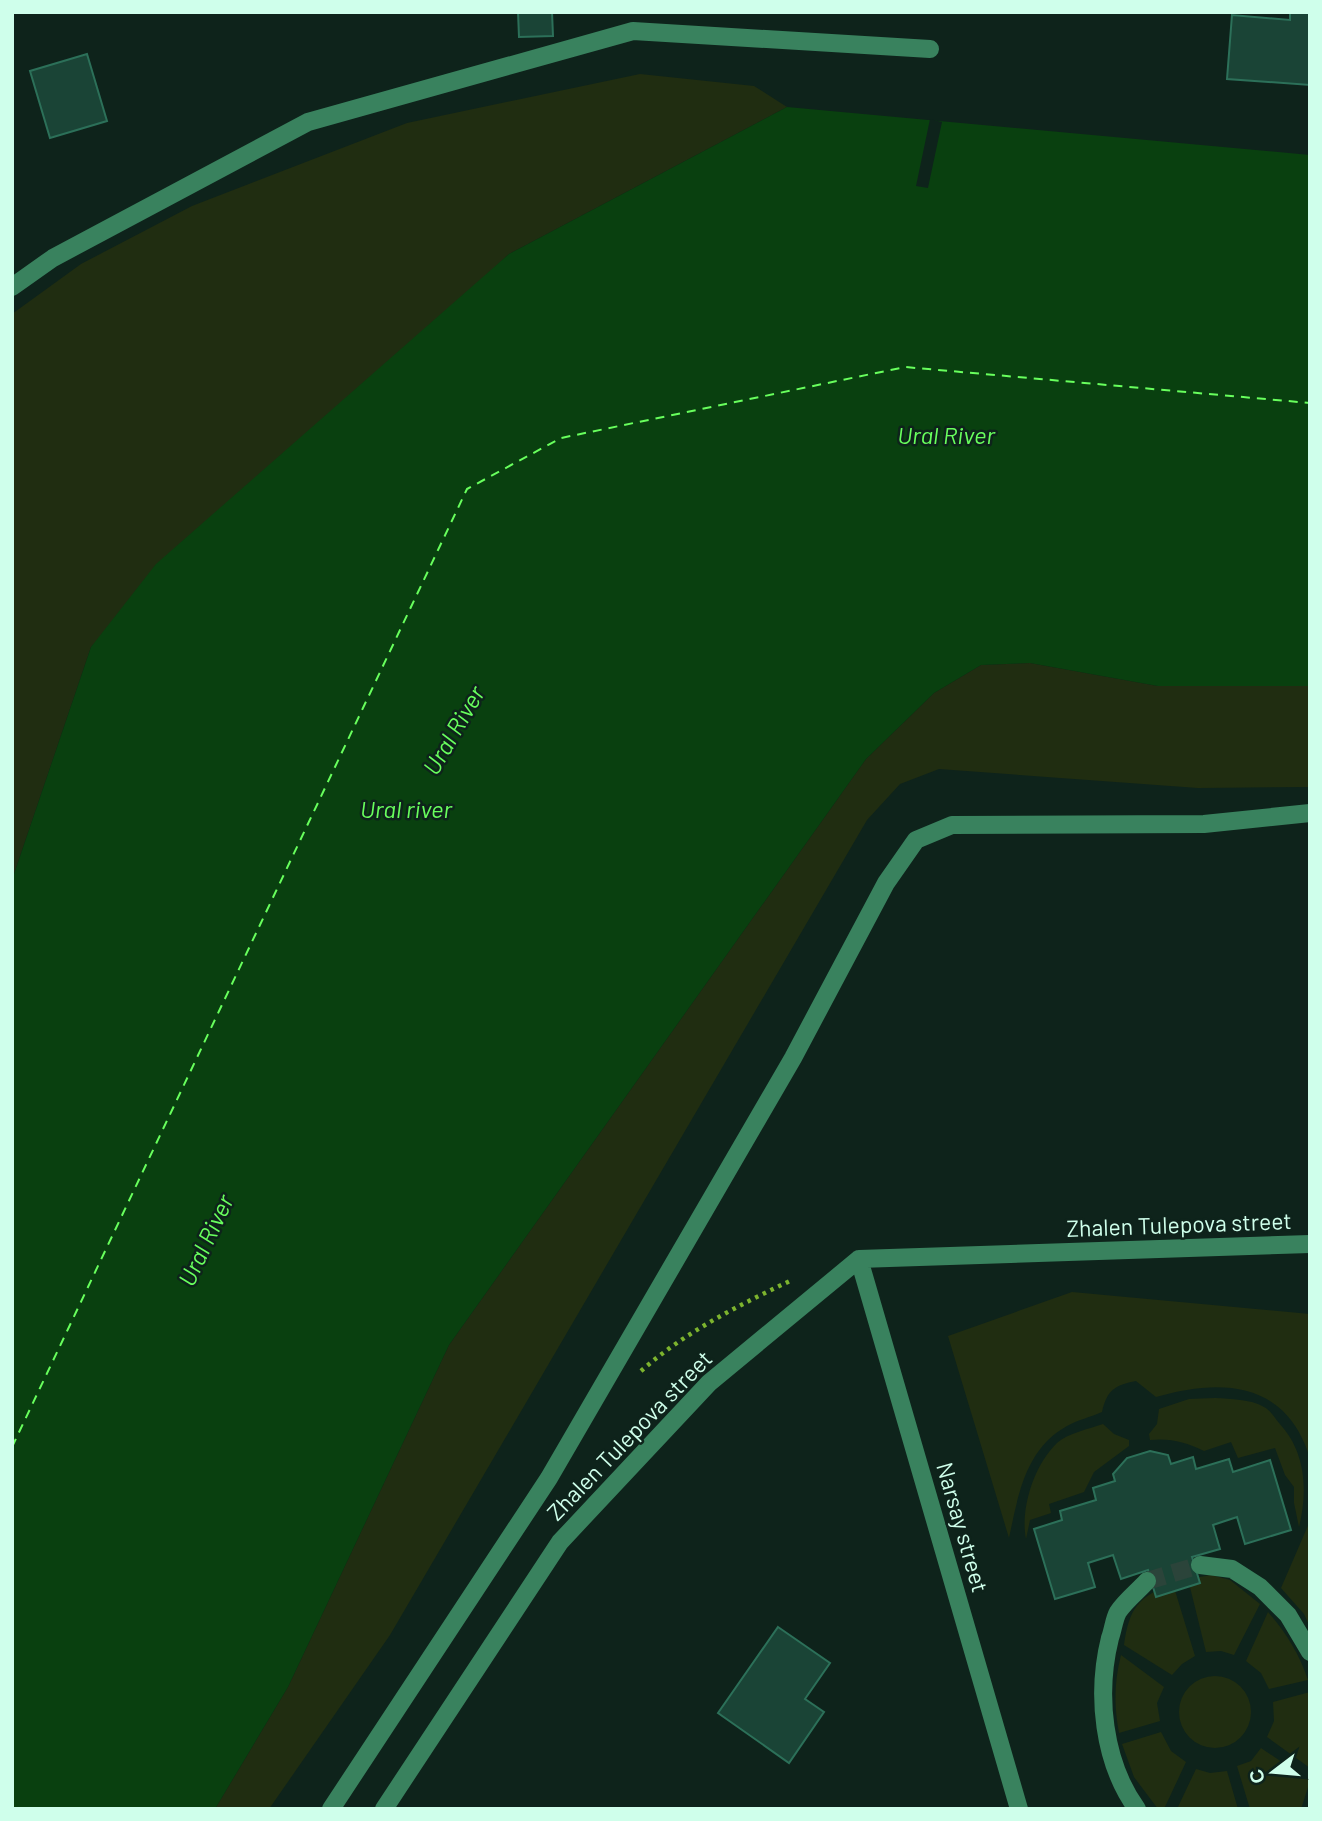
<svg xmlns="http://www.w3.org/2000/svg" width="1322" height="1821" font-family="Barlow,sans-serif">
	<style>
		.green { fill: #202d11 }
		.water { fill: #09400f }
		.pier { fill: #0e231b }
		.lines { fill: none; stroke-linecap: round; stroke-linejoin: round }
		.ferry { stroke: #68ff5d; stroke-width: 2; stroke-dasharray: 9 7; stroke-linecap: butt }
		.building { fill: #1a4436; stroke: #2c7059; stroke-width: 2 }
		.minor-tunnel { stroke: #2b443a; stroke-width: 18; stroke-dasharray: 18 9; stroke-linecap: butt }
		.path { stroke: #7db42e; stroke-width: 4.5; stroke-dasharray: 3.5 5; stroke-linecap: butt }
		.minor { stroke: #39825e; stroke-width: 18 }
		.labels { text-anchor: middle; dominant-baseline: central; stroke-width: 5; stroke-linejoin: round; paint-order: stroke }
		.street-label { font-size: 23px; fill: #cfffeb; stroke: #0e231b }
		.water-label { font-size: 24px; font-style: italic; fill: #68ff5d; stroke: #0e231b }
	</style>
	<rect width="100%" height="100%" fill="#0e231b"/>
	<path class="green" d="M640 74 754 86 787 107 509 254 91 647 12 880V314L81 264 192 206 407 123Z
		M1030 663 1158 686H1310V787L1198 788 939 769 900 784 867 820 390 1635 269 1809H215L288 1687 449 1345 866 759 934 693 981 665Z
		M1072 1292 1310 1314V1458C1286 1381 1222 1378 1156 1397L1136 1381C1115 1385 1107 1390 1102 1412 1091 1417 1077 1420 1067 1426 1025 1449 1018 1496 1009 1538L948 1336Z
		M1215 1398C1231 1399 1250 1399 1264 1407 1270 1410 1275 1418 1279 1423 1306 1452 1308 1490 1299 1527L1294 1503V1487L1285 1475 1275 1448 1238 1458 1231 1442 1204 1451C1185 1442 1171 1438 1150 1440L1149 1434 1157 1424 1159 1409 1189 1399Z
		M1103 1424 1114 1434 1129 1440V1446L1094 1472 1084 1492 1049 1504 1051 1513 1030 1520 1026 1539C1020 1509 1034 1465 1057 1443 1068 1433 1089 1429 1103 1424Z
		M1310 1521V1627L1304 1614 1281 1588Z
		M1211 1575 1230 1580 1260 1604 1234 1655 1221 1651 1206 1652 1188 1579Z
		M1173 1584 1195 1656 1182 1664 1172 1675 1124 1645C1129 1609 1138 1596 1173 1584Z
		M1268 1612C1286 1633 1299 1653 1308 1680L1269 1689 1261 1673 1246 1661Z
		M1121 1655 1164 1687 1157 1703 1160 1721 1119 1733C1114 1705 1114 1683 1121 1655Z
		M1179 1712a36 36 0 1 1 72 0a36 36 0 1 1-72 0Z
		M1310 1692V1768L1267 1737 1274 1721 1273 1702Z
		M1161 1732 1171 1751 1186 1762 1164 1809H1158L1134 1777 1122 1744Z
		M1261 1748 1310 1781 1301 1809H1250L1237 1766 1251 1761Z
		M1196 1769 1210 1773 1227 1771 1238 1809H1177Z"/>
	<path class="water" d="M787 107 1310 155V686H1158L1030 663 981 665 934 693 866 759 449 1345 288 1687 215 1809H12V880L91 647 156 564 509 254Z"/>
	<path class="pier" d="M930 119 942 122 928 188 916 186Z"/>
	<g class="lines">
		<path class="ferry" d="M12 1447 467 489 561 438 905 367 1310 403"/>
	</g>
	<path class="building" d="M518 12H552L553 36 519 37Z
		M1290 12H1310V85L1227 79 1232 15 1290 20Z
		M87 54 107 121 50 138 30 71Z
		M1150 1451 1168 1455 1171 1464 1193 1457 1196 1469 1229 1459 1233 1472 1270 1460 1291 1530 1245 1544 1237 1517 1213 1525 1220 1549 1192 1557 1200 1583 1156 1597 1148 1570 1121 1579 1113 1555 1088 1563 1095 1587 1055 1599 1034 1529 1062 1520 1060 1511 1096 1500 1093 1488 1115 1481 1113 1474 1127 1458Z
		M778 1627 830 1663 805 1699 824 1712 789 1763 718 1713Z"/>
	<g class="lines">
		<path class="minor-tunnel" d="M1147 1581 1200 1565"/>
		<path class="path" d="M641 1371C685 1332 739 1305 792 1280"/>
		<path class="minor" d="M12 287 53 258 308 122 633 31 930 49
			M859 1259 1019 1809
			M1200 1565 1232 1569 1260 1587 1288 1615 1310 1652
			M331 1809 549 1478 793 1058 886 883 916 840 952 825 1204 824 1310 813
			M384 1809 560 1542 709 1383 859 1259 1310 1244
			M1137 1809C1103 1762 1096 1694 1110 1638 1113 1630 1114 1619 1118 1612 1125 1601 1138 1591 1147 1581"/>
	</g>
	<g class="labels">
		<g class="street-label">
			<text transform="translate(1179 1224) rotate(-2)">Zhalen Tulepova street</text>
			<text transform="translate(629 1435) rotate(-46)">Zhalen Tulepova street</text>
			<text transform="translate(963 1527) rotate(74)">Narsay street</text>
		</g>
		<g class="water-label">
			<text x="946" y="434">Ural River</text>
			<text transform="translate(453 730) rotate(-60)">Ural River</text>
			<text x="406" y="808">Ural river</text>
			<text transform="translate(205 1240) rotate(-65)">Ural River</text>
		</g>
	</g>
	<rect width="1322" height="1821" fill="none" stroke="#cfffeb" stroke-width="28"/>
	<g transform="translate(1273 1772) rotate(254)" stroke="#0e231b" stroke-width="5" paint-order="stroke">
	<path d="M0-5L12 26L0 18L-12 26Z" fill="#cfffeb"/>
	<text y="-10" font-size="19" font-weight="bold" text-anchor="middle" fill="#cfffeb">С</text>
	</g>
</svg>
